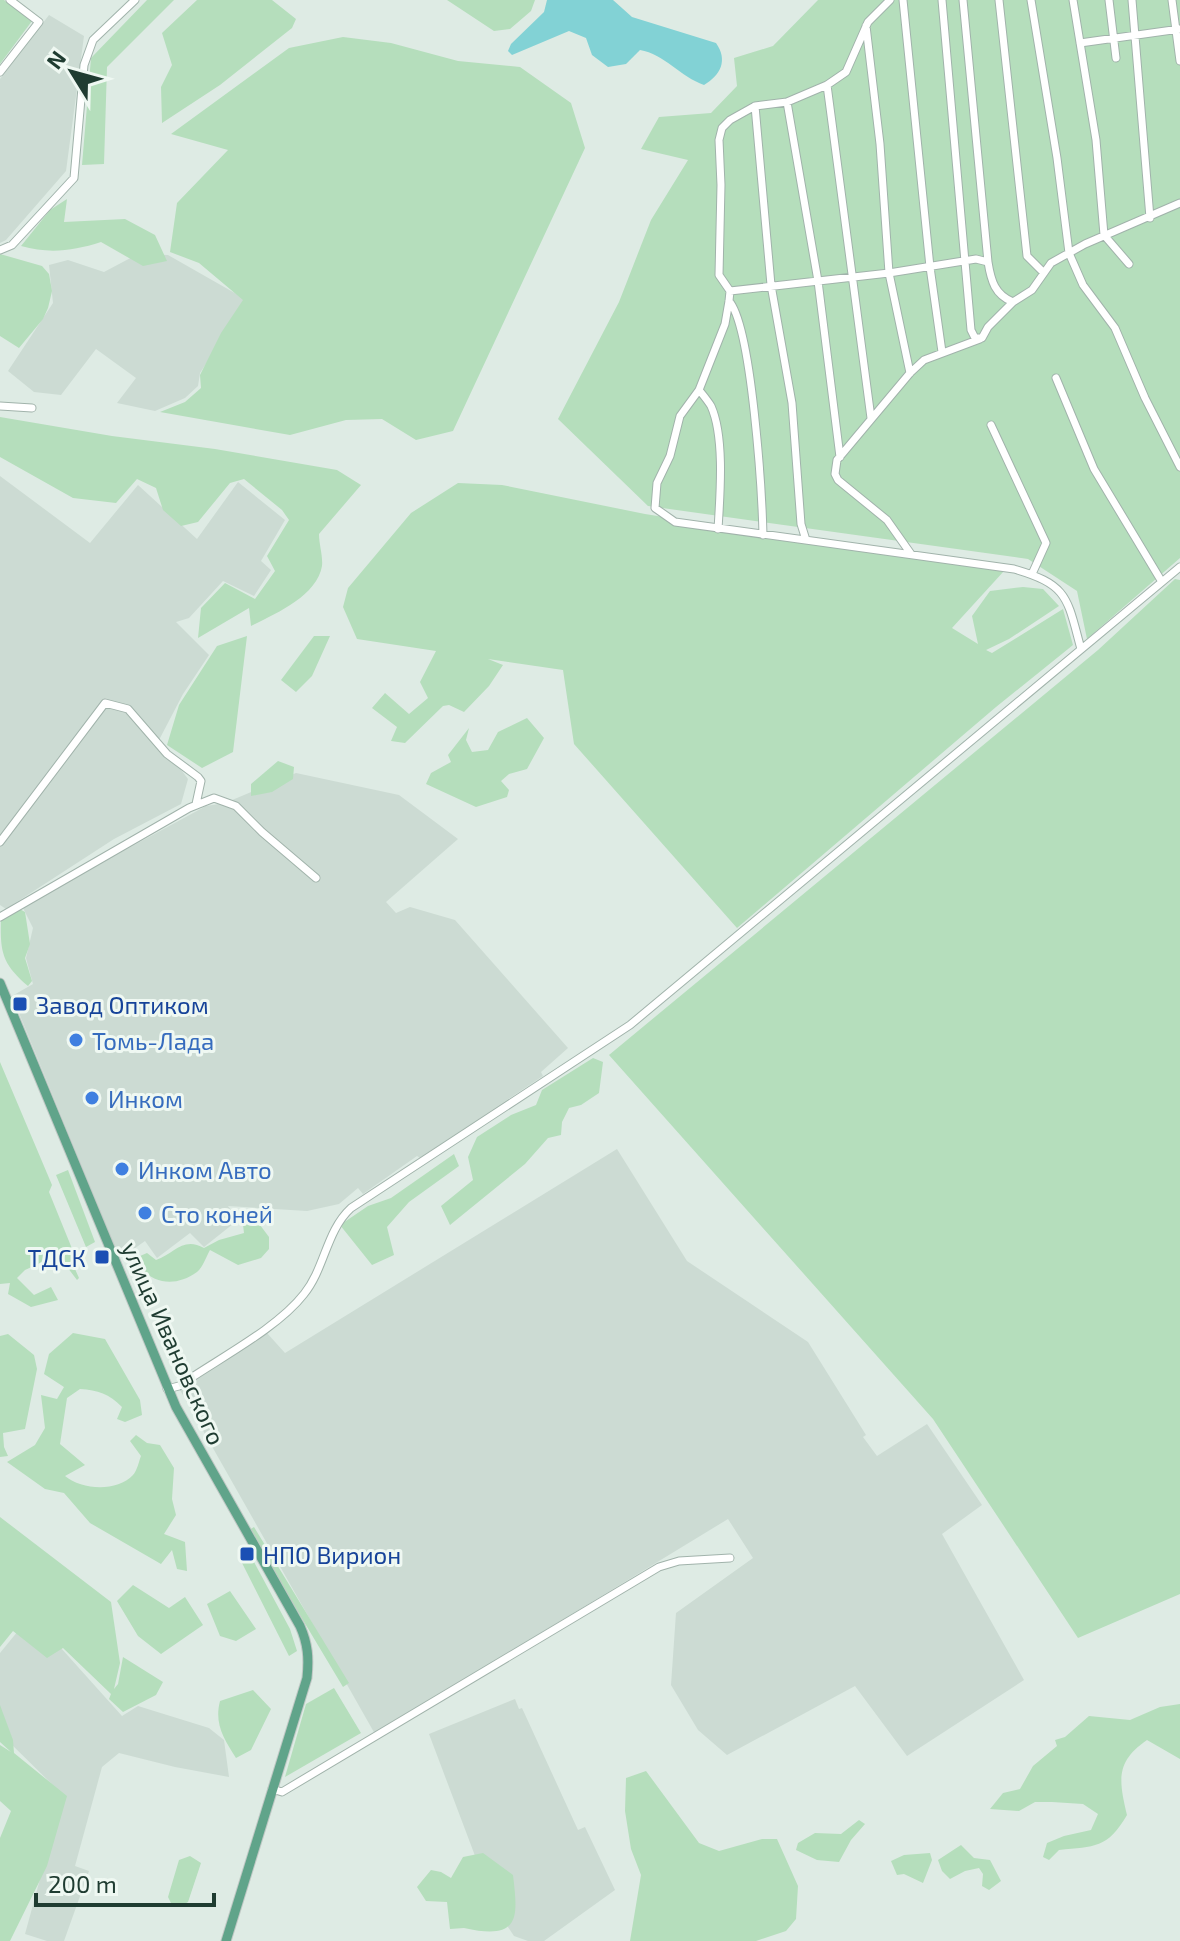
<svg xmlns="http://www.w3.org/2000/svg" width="1180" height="1941" font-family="'Exo 2',sans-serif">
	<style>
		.built { fill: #ccdbd3 }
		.green { fill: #b5debc }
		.water { fill: #82d2d5 }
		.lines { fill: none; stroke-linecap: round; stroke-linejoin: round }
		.minor-casing { stroke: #a1b3ab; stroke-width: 9 }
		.major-casing { stroke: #c0c8c5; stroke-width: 11 }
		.minor { stroke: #fff; stroke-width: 7 }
		.major { stroke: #60a48a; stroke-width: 9 }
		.transit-dot { fill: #1a4fb4; stroke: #eff8f2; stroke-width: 3 }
		.shop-dot { fill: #3f7fe0; stroke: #eff8f2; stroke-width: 3 }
		.labels { text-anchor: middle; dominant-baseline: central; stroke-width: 6; stroke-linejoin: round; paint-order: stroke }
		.transit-label { font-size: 24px; fill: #164399; stroke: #eff8f2; text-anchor: start }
		.shop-label { font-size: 24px; fill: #366cbe; stroke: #eff8f2; text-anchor: start }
		.street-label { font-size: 24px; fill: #1f3c31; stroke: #eff8f2 }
	</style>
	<rect width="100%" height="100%" fill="#deebe4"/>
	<path class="built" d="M49 15 84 36 66 171 6 240 0 243V79Z
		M138 254 168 255 247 300 200 373 198 386 185 398 155 411 117 403 136 378 96 349 61 395 34 392 8 371 53 303 49 265 68 260 104 272Z
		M0 476 90 543 138 485 197 539 238 482 285 520 261 561 271 570 254 596 223 581 189 618 176 622 209 655 183 694 159 740 188 779 181 804 114 839 6 909 0 905Z
		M296 773 399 795 458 839 386 902 396 913 410 907 455 920 568 1048 541 1072 543 1076 420 1158 417 1156 363 1194 358 1188 339 1204 307 1211 228 1206 238 1220 204 1247 190 1233 157 1258 145 1241 131 1251 117 1252 12 996 33 984 26 958 33 928 22 906 206 806 225 803Z
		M617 1149 687 1261 808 1342 866 1435 863 1437 877 1456 927 1424 982 1505 942 1534 1024 1680 907 1756 855 1686 727 1755 698 1730 671 1685 676 1613 753 1558 728 1519 375 1734 180 1390 267 1333 285 1353Z
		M18 1631 61 1648 122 1716 138 1706 209 1728 224 1740 229 1777 175 1767 119 1753 102 1767 75 1866 89 1871 64 1941H47L25 1934 63 1795 8 1741 0 1715V1653Z
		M515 1699 519 1709 522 1708 578 1830 585 1827 615 1890 544 1941H528L514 1936 494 1906 429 1734Z"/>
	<path class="green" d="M0 0H4L32 21 0 64Z
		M147 0H174L107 67 104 164 82 165 91 58Z
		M197 0H272L296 19 292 28 220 85 162 123 161 87 172 65 162 33Z
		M447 0H535L531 11 510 29 494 31Z
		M818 0H1180V558L1087 639 1077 591 1028 559 648 506 558 419 619 302 651 220 688 160 641 149 659 117 711 113 737 86 734 58 773 46Z
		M343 37 391 43 458 61 520 67 571 103 585 148 453 431 416 440 382 419 346 420 290 435 160 412 185 402 201 388 200 375 221 333 243 300 199 263 170 252 177 203 228 150 171 134 289 48Z
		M67 199 64 222 125 219 155 235 167 261 143 266 101 242C73 251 49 254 21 246L50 210Z
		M0 254 42 266 49 274 52 291 48 308 43 319 19 348 0 336Z
		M0 417 112 436 215 449 337 470 361 485 319 534C319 544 323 556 322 566 317 596 275 614 251 626L249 608 198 638 201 608 225 583 255 599 275 571 267 556 289 520 282 510 244 479 230 483 198 522 181 526 163 510 156 488 137 479 116 503 73 498 0 457Z
		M458 483 502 485 645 514 1004 571 952 628 978 644 972 616 990 591 1023 587 1043 589 1059 606 1009 639 986 650 992 653 1063 609 1073 645 996 707 737 928 574 744 563 670 488 659 503 665 489 686 464 712 449 705 443 706 405 743 391 741 397 727 372 708 385 693 409 714 428 698 420 682 436 651 357 639 343 607 348 588 411 513Z
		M1175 579 1180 580V1594L1078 1638 933 1419 609 1055 1098 650Z
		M247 636 233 752 202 768 167 745 179 705 217 646Z
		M314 636H330L312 676 296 692 281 680Z
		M527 718 544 738 527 769 509 774 501 781 509 790 507 797 476 807 426 784 431 773 451 762 448 755 469 728 466 740 472 752 488 750 498 732Z
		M278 761 294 767 293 779 272 792 251 796V784Z
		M16 907 25 912 30 944 25 958 32 981 28 986C1 963 0 951 1 916Z
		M593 1058 603 1062 599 1093 581 1105 569 1108 562 1122 561 1135 548 1138 525 1164 450 1225 441 1206 473 1180 468 1157 477 1137 511 1115 536 1105 542 1090Z
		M0 1062 52 1185 49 1192 75 1256V1269L79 1278 77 1280 58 1255 25 1270 17 1278 34 1295 51 1287 58 1300 31 1307 8 1294 10 1283 0 1284Z
		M454 1154 459 1166 409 1202 387 1227 394 1255 372 1265 340 1225 368 1206 391 1198Z
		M68 1170 95 1242 86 1247 56 1175Z
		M251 1213 269 1237V1249L261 1258 238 1265 210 1250C206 1257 203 1267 197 1272 175 1288 150 1284 136 1262L140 1256 147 1253 156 1260C174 1254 183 1236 204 1248L219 1240 244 1233 242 1216Z
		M73 1333 105 1339 140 1400 142 1415 125 1422 117 1419 122 1407C109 1394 98 1390 80 1389L67 1398 60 1444 85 1465 65 1476C82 1490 117 1492 133 1475 137 1471 139 1461 141 1456L130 1441 136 1435 147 1443 160 1445 174 1468 172 1499 176 1515 164 1534 185 1542 187 1571 177 1569 172 1550 161 1564 90 1523 64 1493 45 1489 7 1462 35 1445 45 1428 41 1395 57 1399 64 1387 44 1374 49 1354Z
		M8 1334 34 1355 37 1369 25 1429 3 1433 4 1447 8 1456 0 1457V1336Z
		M0 1517 111 1602 120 1663 114 1689 118 1684 123 1657 163 1682 156 1695 123 1712 109 1699 111 1694 63 1648 47 1658 13 1631 0 1647Z
		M254 1527 349 1683 343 1687 249 1530Z
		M246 1547 290 1629 297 1651 289 1656 239 1557Z
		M133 1585 169 1608 185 1597 203 1625 161 1654 138 1636 117 1601Z
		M230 1591 256 1629 236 1641 220 1636 207 1604Z
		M334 1688 361 1733 285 1777 306 1704Z
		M253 1690 271 1709 251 1750 236 1758C224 1739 214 1724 220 1701Z
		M1180 1704V1759L1147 1740C1115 1762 1119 1781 1127 1815 1107 1849 1095 1846 1059 1850L1049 1860 1043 1857 1047 1843 1064 1836 1091 1830 1098 1814 1083 1804 1052 1802H1035L1019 1811 990 1809 1003 1793 1020 1789 1033 1766 1057 1746 1055 1740 1065 1737 1089 1716 1130 1720 1160 1707Z
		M0 1705 13 1740 14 1753 67 1796 47 1866 10 1941H0V1838L11 1811 0 1801V1745L11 1752 0 1742Z
		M646 1771 699 1843 719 1851 762 1839H777L798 1886 796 1919 786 1931 756 1941H630L641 1875 631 1849 625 1811 626 1778Z
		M859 1820 865 1824 851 1840 839 1862 817 1860 796 1850 798 1843 815 1833 841 1834Z
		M961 1845 974 1858 990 1860 1001 1881 989 1890 982 1886 983 1874 979 1868 965 1871 950 1879 942 1871 938 1860Z
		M483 1853 513 1875C518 1917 521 1941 464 1928L450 1929 447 1902 426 1901 417 1887 431 1870 441 1872 451 1878 463 1857Z
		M930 1853 932 1860 923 1883 904 1874 897 1875 891 1861 904 1855Z
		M190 1856 201 1863 188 1902 181 1906 171 1903 168 1897 179 1860Z"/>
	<path class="water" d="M547 0H613L632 17 716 43C728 60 721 75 704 85 681 77 664 54 640 50L626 64 608 67 592 55 586 38 569 31 512 55 508 51 511 44 544 12Z"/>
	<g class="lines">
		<g class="minor-casing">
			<path id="minor" d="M890 0 868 22 846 72 827 85 787 102 755 106 730 120 722 128 719 140 721 185 719 275 730 291 729 301 725 324 699 390 680 416 670 456 657 483 655 508 675 522 1014 569C1069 585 1067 598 1081 649
				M903 0 930 267 942 352
				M942 0 971 330 975 338H982L988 327 1013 302
				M963 0 988 262
				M999 0 1027 256 1044 273
				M1031 0 1057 158 1069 253 1083 285 1115 328 1145 398 1180 467
				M1073 0 1096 140 1104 235 1129 264
				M1109 0 1116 58
				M1132 0 1150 218
				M1172 0 1180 61
				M866 26 880 144 889 273 910 373
				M1080 43 1180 29
				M0 72 39 22 10 0
				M827 85 871 418
				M787 102 818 281 840 457
				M755 106 771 285 792 403 801 524 806 540
				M0 250 12 245 74 178 84 65 93 40 135 0
				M730 291 889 273 976 259 988 262C991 281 995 295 1013 302L1032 290 1051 263 1085 244 1180 203
				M729 301C752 327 762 494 763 535
				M1056 378 1094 469 1162 582
				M699 390C703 395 708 401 711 406 725 437 720 496 718 529
				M0 406 32 408
				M991 425 1046 543 1032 574
				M911 554 887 520 838 480 835 474 837 460 910 373 924 360 980 339
				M0 842 105 703 128 709 167 754 198 777 201 781 196 804
				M0 917 189 808 214 798 236 806 262 832 316 878
				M167 1389 179 1386C216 1360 277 1329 304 1294 325 1268 326 1231 351 1208L630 1025 1180 567
				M272 1789 282 1792 659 1567 679 1561 730 1558"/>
		</g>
		<g class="major-casing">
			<path id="major" d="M0 983 176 1407 300 1626C308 1644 309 1658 307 1678L226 1941"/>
		</g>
		<use href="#minor" class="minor"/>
		<use href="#major" class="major"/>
	</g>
	<g class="transit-dot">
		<rect x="12" y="996" width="16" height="16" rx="4"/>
		<rect x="94" y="1249" width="16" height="16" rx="4"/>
		<rect x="239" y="1546" width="16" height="16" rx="4"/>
	</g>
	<g class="shop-dot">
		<circle cx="76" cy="1040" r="8"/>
		<circle cx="92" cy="1098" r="8"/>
		<circle cx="122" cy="1169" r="8"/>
		<circle cx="145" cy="1213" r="8"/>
	</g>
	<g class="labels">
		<g class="transit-label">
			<text x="36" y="1004">Завод Оптиком</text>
			<text x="86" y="1257" text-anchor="end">ТДСК</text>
			<text x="263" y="1554">НПО Вирион</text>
		</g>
		<g class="shop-label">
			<text x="92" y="1040">Томь-Лада</text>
			<text x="108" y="1098">Инком</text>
			<text x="138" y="1169">Инком Авто</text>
			<text x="161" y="1213">Сто коней</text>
		</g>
		<g class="street-label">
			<text transform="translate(174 1343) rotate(66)">улица Ивановского</text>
		</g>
	</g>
	<g transform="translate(72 72) rotate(307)" stroke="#eff8f2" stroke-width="6" paint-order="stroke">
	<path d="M0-6L14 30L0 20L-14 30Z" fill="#1f3c31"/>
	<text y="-12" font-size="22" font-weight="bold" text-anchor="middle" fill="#1f3c31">N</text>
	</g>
	<path d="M36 1893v12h178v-12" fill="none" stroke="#1f3c31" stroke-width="4"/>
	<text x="48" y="1893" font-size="24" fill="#1f3c31" stroke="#eff8f2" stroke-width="6" paint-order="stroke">200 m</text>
</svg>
